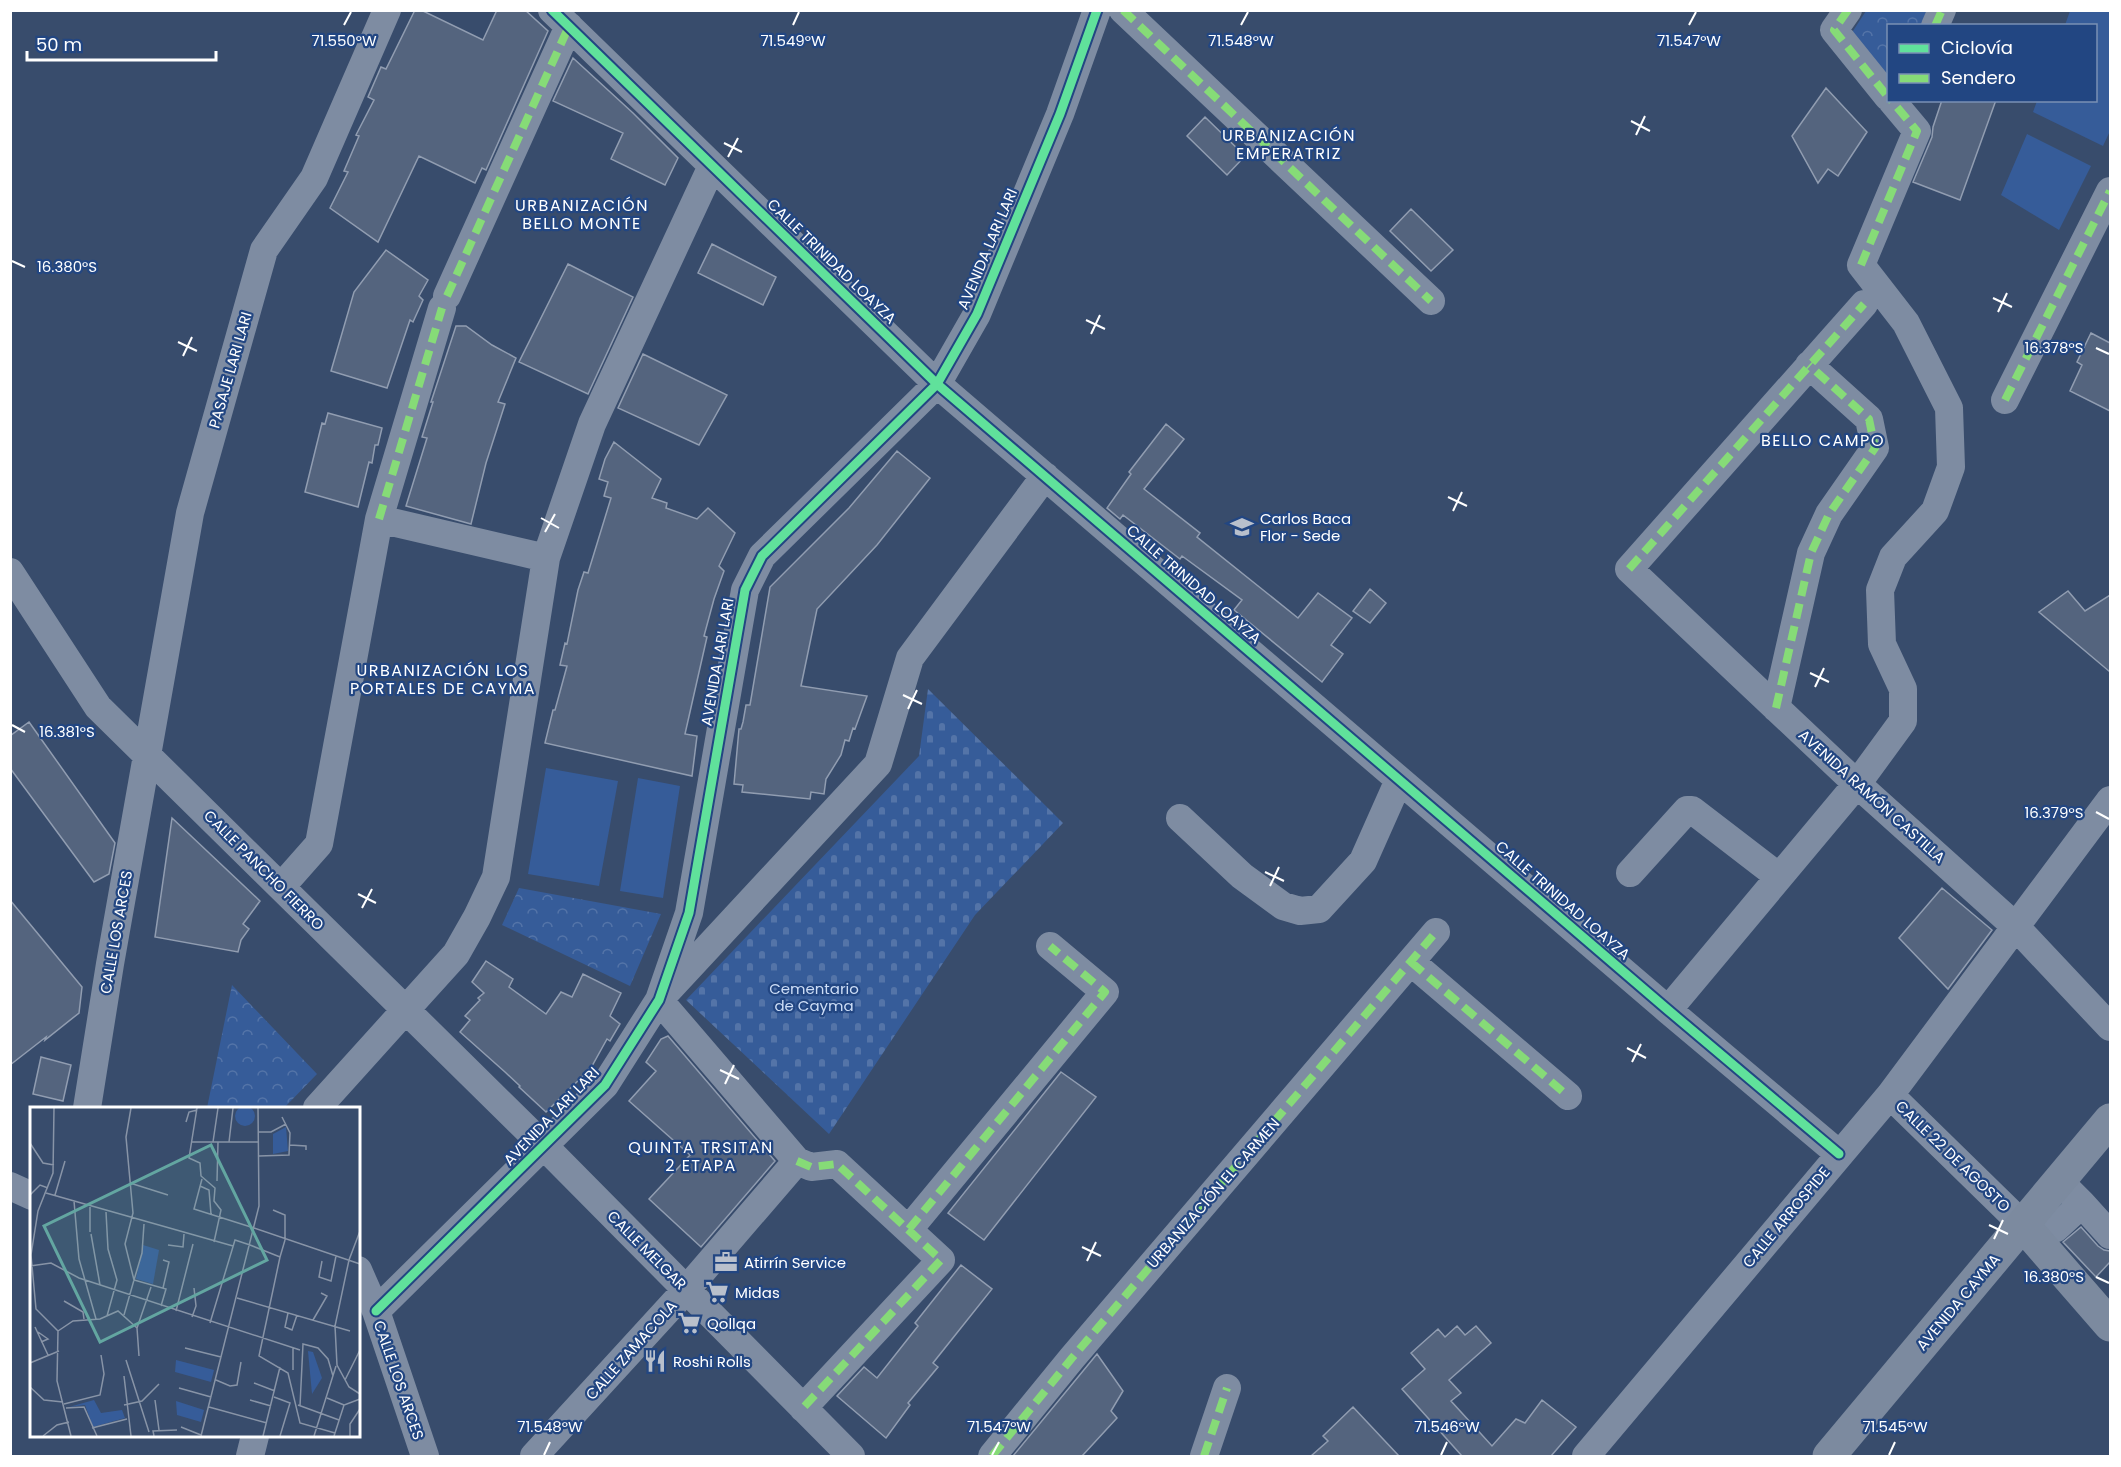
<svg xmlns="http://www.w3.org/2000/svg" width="2121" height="1467" font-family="Poppins,sans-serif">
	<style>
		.grass { fill: #365c99 }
		.cemetery { fill: url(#cemetery-stones) }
		.park { fill: url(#park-crowns) }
		.building { fill: #54647e; stroke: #919db1; stroke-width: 1.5 }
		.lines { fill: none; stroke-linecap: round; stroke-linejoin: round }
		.minor { stroke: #7e8ca2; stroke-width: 28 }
		.major { stroke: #7c8a9f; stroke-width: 33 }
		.quiet { stroke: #86db77; stroke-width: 8; stroke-dasharray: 15 8; stroke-linecap: butt }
		.cycleway-casing { stroke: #224682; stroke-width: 13 }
		.cycleway { stroke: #60e19b; stroke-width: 9 }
		.ticks { fill: none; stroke: #fff; stroke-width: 2 }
		.labels { text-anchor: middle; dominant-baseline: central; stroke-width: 4.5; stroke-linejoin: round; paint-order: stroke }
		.street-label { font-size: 15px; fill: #fff; stroke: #224682 }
		.poi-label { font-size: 15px; fill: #fff; stroke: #224682; text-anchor: start }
		.park-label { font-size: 15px; fill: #cdddf6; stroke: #224682 }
		.neighbourhood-label { font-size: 16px; letter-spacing: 1.5px; fill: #fff; stroke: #224682 }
		.inset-road { fill: none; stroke: #8894a7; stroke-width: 1.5 }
		.view { fill: #63a6a1; fill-opacity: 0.15; stroke: #63a6a1; stroke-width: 3 }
		.inset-edge { fill: none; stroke: #fff; stroke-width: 3 }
		.ticks-label { font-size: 15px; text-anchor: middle; fill: #fff; stroke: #224682; stroke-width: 4.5; stroke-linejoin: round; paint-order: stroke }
	</style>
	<defs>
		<pattern id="cemetery-stones" width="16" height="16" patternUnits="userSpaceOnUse" patternTransform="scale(1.5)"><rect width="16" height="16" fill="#365c99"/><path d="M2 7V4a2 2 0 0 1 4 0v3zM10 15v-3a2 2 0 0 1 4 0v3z" fill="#5474a8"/></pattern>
		<pattern id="park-crowns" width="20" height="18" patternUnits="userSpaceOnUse" patternTransform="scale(1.5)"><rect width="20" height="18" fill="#365c99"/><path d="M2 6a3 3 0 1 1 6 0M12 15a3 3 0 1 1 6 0" fill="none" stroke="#5474a8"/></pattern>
	</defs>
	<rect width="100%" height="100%" fill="#384c6c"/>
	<path class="grass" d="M2070 11H2110V131L2103 146 2033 112 2037 101 2096 100V26L2065 25Z
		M2027 134 2091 166 2059 230 2001 195Z
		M546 768 618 781 599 886 528 874Z
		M638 778 680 786 663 898 620 891Z"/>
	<path class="cemetery" d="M928 689 1063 823 975 915 829 1134 686 1000 919 756Z"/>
	<path class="park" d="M1866 11H1928L1922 25 1888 26V80L1851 34Z
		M519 888 661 914 630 986 502 925Z
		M232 985 317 1074 284 1108H207Z"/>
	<path class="building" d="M415 10H421L483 40 497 10H525L548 31 486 170 482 168 475 183 419 156 378 242 330 208 348 172 344 171 359 136 356 135 374 100 368 97 381 67 386 69Z
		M573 58 633 113 678 158 665 185 611 159 623 133 553 101Z
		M1826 88 1867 132 1838 176 1828 169 1818 183 1792 136Z
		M1942 100H1996L1960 200 1913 182 1932 137 1933 127Z
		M1205 117 1245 156 1227 175 1187 136Z
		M1411 209 1453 250 1431 271 1390 231Z
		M712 244 776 277 763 305 698 273Z
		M386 250 428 280 419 296 423 300 413 322 410 320 387 388 331 371 354 292Z
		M568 264 633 297 588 394 519 362Z
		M456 326H466L492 345 516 358 498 402 505 404 486 463 471 524 406 506 427 438 422 437 433 402H431Z
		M2091 333 2110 343V411L2070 391 2082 365 2077 362Z
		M643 354 727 395 699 445 618 408Z
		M328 413 382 428 378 445H375L372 463 369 462 358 507 305 492 322 423 325 424Z
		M1166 424 1184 439 1144 489 1200 533 1197 537 1298 618 1318 593 1352 618 1331 645 1343 654 1322 682 1234 610 1242 600 1182 556 1180 559 1123 515 1120 519 1107 508 1131 474 1129 472Z
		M614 442 661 479 652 498 667 503 666 508 697 519 708 508 735 533 719 566 724 571 714 599 704 636 707 637 685 734 697 736 692 776 545 743 553 710H555L567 666 560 665 565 643 567 644 578 590 584 572 588 573 611 498 604 496 608 482 599 479 605 459Z
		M897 451 930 478 877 545 817 609 801 686 867 696 855 729 853 728 849 741 845 740 841 755 826 779 824 794 811 792 810 799 742 792 743 785 734 784 739 729H741L743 722 746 705H750L770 587 849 508Z
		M1370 589 1386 603 1370 623 1353 611Z
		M2068 591 2085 611 2110 595V672L2039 612Z
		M29 722 115 843 109 874 94 882 10 768V736Z
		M172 818 260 901 243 924 249 929 241 940 238 952 155 937Z
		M1942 888 1992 930 1948 989 1899 938Z
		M10 900 82 987 79 1013 45 1040 46 1037 10 1065Z
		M486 961 513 979 509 987 546 1014 561 992 572 997 583 974 621 993 610 1016 620 1024 610 1041 607 1039 592 1066 584 1075 546 1112 519 1087 520 1086 505 1072 460 1032 470 1020 465 1016 480 1000 478 998 484 993 472 982Z
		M668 1036 775 1161 701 1247 649 1199 690 1155 629 1101 656 1071 646 1062 661 1039Z
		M41 1057 71 1065 63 1101 33 1094Z
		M1061 1072 1096 1097 984 1240 948 1213Z
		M2081 1227 2098 1246 2104 1250 2110 1251V1262L2096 1277 2063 1242Z
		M961 1265 992 1289 933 1363 938 1367 908 1403 910 1405 886 1438 837 1396 864 1367 877 1378 918 1326 915 1323Z
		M1457 1326 1465 1335 1476 1326 1491 1343 1449 1380 1461 1393 1451 1401 1492 1446 1516 1419 1525 1423 1542 1400 1576 1427 1551 1456H1462L1402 1389 1425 1369 1411 1353 1438 1329 1445 1337Z
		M1097 1354 1123 1391 1111 1411 1117 1418 1082 1456H1013Z
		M1353 1407 1399 1456H1311L1328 1441 1323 1436Z"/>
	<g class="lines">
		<path class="minor" d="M552 10 937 384 1668 1010 1839 1154
			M1123 10 1431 301
			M1848 10 1834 30 1888 97
			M1935 26 1942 10
			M447 296 569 26
			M1864 304 1629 569 1857 784 2015 926 2110 1027
			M2005 400 2110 191
			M379 519 546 558
			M10 572 98 707 544 1146 851 1456
			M1776 708 1811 553 1829 514 1875 448 1869 419 1809 365
			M1180 818 1242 876 1283 906 1300 911 1319 909 1363 861 1399 780
			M1630 873 1687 810H1692L1779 877
			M281 887 319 844 379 519 442 308
			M1411 962 1568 1096
			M1668 1010 1857 784 1903 721V689L1882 644 1880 590 1893 557 1935 511 1951 467 1949 408 1906 323 1861 265 1917 131 1891 100
			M1890 1095 2023 1225
			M87 1108 110 964 190 513 264 250 314 178 387 10
			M317 1108 456 954 477 917 496 877 546 558 592 424 712 166
			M10 1186 32 1196
			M2082 1204 2110 1235
			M2029 1217 2056 1228 2082 1204 2059 1181
			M909 1229 1105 992 1050 946
			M358 1270 376 1311 425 1456
			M376 1311 605 1085 659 1000 689 913 745 590 762 556 937 384 977 314 1060 114 1097 10
			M803 1408 941 1260 837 1164 811 1167 797 1161 659 1000 878 764 910 658 1045 476
			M250 1456 255 1436
			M534 1456 686 1290 797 1161
			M992 1456 1072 1358 1436 932
			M1204 1456 1227 1388
			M1586 1456 1890 1095 2110 800"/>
		<path class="major" d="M2023 1225 2110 1325
			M1829 1456 2110 1120"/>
		<path class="quiet" d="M1123 10 1431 301
			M1848 10 1834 30 1888 97
			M1935 26 1942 10
			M1861 265 1917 131 1891 100
			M447 296 569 26
			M2005 400 2110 191
			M379 519 442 308
			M1629 569 1864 304
			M1776 708 1811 553 1829 514 1875 448 1869 419 1809 365
			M1411 962 1568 1096
			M797 1161 811 1167 837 1164 941 1260 803 1408
			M909 1229 1105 992 1050 946
			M992 1456 1072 1358 1436 932
			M1204 1456 1227 1388"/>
		<g class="cycleway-casing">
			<path id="cycleway" d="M552 10 937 384 1668 1010 1839 1154
				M376 1311 605 1085 659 1000 689 913 745 590 762 556 937 384 977 314 1060 114 1097 10"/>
		</g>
		<use href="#cycleway" class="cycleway"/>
	</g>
	<path class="ticks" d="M344 25 351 12M793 25 799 12M1241 25 1248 12M1689 25 1696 12M1631 121 1650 131M1636 135 1645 116M724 143 742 152M728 157 738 138M12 261 25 267M1993 298 2012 307M1998 312 2007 293M1086 320 1105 329M1091 334 1100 315M178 342 197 351M2096 348 2109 354M183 356 192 337M1448 497 1467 506M1453 511 1462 492M541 518 559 528M545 532 555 514M1810 673 1829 682M1815 687 1824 668M903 695 922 704M908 709 917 690M12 725 25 732M2096 812 2109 819M1265 872 1284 881M1270 886 1279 867M358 894 376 903M362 908 372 889M1627 1048 1646 1058M1632 1062 1641 1044M720 1070 739 1079M725 1084 734 1065M1989 1225 2008 1234M1994 1239 2003 1220M1082 1247 1101 1256M1087 1261 1096 1242M2096 1277 2109 1283M544 1455 550 1442M992 1455 999 1442M1441 1455 1447 1442M1889 1455 1895 1442"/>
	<defs>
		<g id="school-bare" transform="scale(1.8)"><path d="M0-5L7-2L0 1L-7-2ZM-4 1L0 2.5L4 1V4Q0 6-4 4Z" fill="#b9c0cc" stroke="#224682" stroke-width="2.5" paint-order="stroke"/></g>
		<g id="office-bare" transform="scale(1.8)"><path d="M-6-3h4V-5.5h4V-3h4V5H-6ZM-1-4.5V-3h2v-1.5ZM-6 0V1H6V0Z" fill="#b9c0cc" stroke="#224682" stroke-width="2.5" paint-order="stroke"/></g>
		<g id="supermarket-bare" transform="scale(1.8)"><path d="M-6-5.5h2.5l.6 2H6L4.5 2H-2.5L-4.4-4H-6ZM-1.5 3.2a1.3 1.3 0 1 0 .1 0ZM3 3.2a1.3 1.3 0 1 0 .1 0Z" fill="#b9c0cc" stroke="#224682" stroke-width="2.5" paint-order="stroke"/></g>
		<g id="restaurant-bare" transform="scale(1.8)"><path d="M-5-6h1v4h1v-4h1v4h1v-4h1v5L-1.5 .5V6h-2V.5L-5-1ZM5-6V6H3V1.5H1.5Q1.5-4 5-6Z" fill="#b9c0cc" stroke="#224682" stroke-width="2.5" paint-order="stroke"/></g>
	</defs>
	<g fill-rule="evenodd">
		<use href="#school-bare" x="1242" y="527"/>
		<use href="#office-bare" x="726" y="1262"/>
		<use href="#supermarket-bare" x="717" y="1292"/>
		<use href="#supermarket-bare" x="689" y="1323"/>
		<use href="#restaurant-bare" x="655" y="1361"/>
	</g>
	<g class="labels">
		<g class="street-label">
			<text transform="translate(987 249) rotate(-67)">AVENIDA LARI LARI</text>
			<text transform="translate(832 261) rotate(44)">CALLE TRINIDAD LOAYZA</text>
			<text transform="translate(230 370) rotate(-74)">PASAJE LARI LARI</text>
			<text transform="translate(1194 584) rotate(41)">CALLE TRINIDAD LOAYZA</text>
			<text transform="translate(717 662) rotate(-80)">AVENIDA LARI LARI</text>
			<text transform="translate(1872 796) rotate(42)">AVENIDA RAMÓN CASTILLA</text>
			<text transform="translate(264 870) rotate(45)">CALLE PANCHO FIERRO</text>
			<text transform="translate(1563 900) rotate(41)">CALLE TRINIDAD LOAYZA</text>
			<text transform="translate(116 932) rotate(-80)">CALLE LOS ARCES</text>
			<text transform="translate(551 1116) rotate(-46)">AVENIDA LARI LARI</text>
			<text transform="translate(1953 1156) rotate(44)">CALLE 22 DE AGOSTO</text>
			<text transform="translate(1213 1193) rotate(-49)">URBANIZACIÓN EL CARMEN</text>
			<text transform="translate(1786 1217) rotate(-50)">CALLE ARROSPIDE</text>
			<text transform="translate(647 1250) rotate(45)">CALLE MELGAR</text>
			<text transform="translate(1958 1302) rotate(-50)">AVENIDA CAYMA</text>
			<text transform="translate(631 1350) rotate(-48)">CALLE ZAMACOLA</text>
			<text transform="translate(399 1380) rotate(71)">CALLE LOS ARCES</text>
		</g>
		<g class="poi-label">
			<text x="1260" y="518">Carlos Baca<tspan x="1260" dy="17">Flor - Sede</tspan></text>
			<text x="744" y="1262">Atirrín Service</text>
			<text x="735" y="1292">Midas</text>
			<text x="707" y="1323">Qollqa</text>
			<text x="673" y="1361">Roshi Rolls</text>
		</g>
		<g class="park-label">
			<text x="814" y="988">Cementario<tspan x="814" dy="17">de Cayma</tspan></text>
		</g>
		<g class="neighbourhood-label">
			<text x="1289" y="135">URBANIZACIÓN<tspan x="1289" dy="18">EMPERATRIZ</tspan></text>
			<text x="582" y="205">URBANIZACIÓN<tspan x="582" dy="18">BELLO MONTE</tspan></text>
			<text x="1823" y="440">BELLO CAMPO</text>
			<text x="443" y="670">URBANIZACIÓN LOS<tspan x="443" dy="18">PORTALES DE CAYMA</tspan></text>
			<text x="701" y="1147">QUINTA TRSITAN<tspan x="701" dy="18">2 ETAPA</tspan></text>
		</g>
	</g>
	<g transform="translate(30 1107)">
		<rect width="330" height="330" fill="#384c6c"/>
		<path d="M278 244 283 245 292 271 282 287Z" fill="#365c99"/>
		<path d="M113 138 129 143 123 177 106 172Z" fill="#365c99"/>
		<path d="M205 9a10 10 0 1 1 20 0a10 10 0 1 1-20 0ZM256 20 258 44 243 47V27ZM146 253 184 263 181 275 145 265ZM64 293 71 306 92 303 95 311 63 320 55 298 39 300ZM146 294 174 303 171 315 147 308Z" fill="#365c99"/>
		<path class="inset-road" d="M24 1 23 66 8 104 1 148 6 202 28 224M167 1 159 51 170 56 171 69 185 81 184 94 191 103 184 135M156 15 159 5 167 3M229 25H241L256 17M162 35H229M183 35 188 1M199 35 203 1M0 36 13 56 24 58M260 38 276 39V43M229 49 259 48 260 26 252 10M172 72 164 102 224 121M187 74 188 35M100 76 138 88M170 79 179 83 181 107M16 86 203 139M0 88 10 78 18 81M25 88 35 54M44 94 49 152 66 212M60 100V125M243 103 255 108V133M76 105 78 142 87 173 77 209M114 117 112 146 104 173 136 182 131 199M224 121 330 157M330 124 319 153 305 219 307 258 319 280 330 287M61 127 70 178M138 138 153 140 154 127M220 138 250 150 255 133M250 150 229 249 258 266 270 316 305 326M292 154 289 170 301 174 306 149M0 159 21 156 49 171 270 243M133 181 139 155 133 153M207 191 320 224M34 194 53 205 54 212M146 204 163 137M258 206 255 220 262 223 267 208M94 208 104 173 95 137 103 106 96 30 101 1M162 210 166 199 164 181M283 213 297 189 291 186M180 216 205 133 220 138M5 220 18 248M107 221 121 180M107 221 109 249M28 224 27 274 41 329M28 224 43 214 70 212 88 204 107 221M8 225 18 232 11 235M155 241 191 250M96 253 119 325M0 256 29 244M263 263V241M94 269 101 329M186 273 200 279 207 278 211 255M315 273 330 243M224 276 245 284M0 280 14 293 33 295M149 281 181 290M244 290 260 296 250 329M297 291 314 298M125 293 129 323M220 293 241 299M34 297 70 288 74 267 71 248M94 298 112 294 129 277M268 298 309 313M270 299 273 237 288 241 298 252 303 269M179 300 237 316M36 301 54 300 67 329M151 320 171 328M62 321 97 312M13 329 27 318 39 315M124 329 123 324 147 323M171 329 229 99 228 1M233 329 250 260M284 329 306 259M304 329 314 298 330 292M320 329V317L330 302"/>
		<path class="view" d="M181 38 237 153 70 235 14 119Z"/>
		<rect width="330" height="330" class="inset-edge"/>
	</g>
	<g class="ticks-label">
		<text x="344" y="46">71.550°W</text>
		<text x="793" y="46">71.549°W</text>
		<text x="1241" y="46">71.548°W</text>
		<text x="1689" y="46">71.547°W</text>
		<text x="67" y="272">16.380°S</text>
		<text x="2054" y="353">16.378°S</text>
		<text x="67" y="737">16.381°S</text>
		<text x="2054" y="818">16.379°S</text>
		<text x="2054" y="1282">16.380°S</text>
		<text x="550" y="1432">71.548°W</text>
		<text x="999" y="1432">71.547°W</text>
		<text x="1447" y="1432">71.546°W</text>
		<text x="1895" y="1432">71.545°W</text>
	</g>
	<rect width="2121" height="1467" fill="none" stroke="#ffffff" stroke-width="24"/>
	<rect x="1887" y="24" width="210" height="78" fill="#224682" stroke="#7a90b4" stroke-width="1.5"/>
	<rect x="1899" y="44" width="30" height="9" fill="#60e19b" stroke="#7a90b4" stroke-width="1.5"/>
	<text x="1941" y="54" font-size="18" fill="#ffffff">Ciclovía</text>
	<rect x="1899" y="74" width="30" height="9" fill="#86db77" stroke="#7a90b4" stroke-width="1.5"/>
	<text x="1941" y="84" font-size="18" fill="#ffffff">Sendero</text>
	<path d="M27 51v9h189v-9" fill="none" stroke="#ffffff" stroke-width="3"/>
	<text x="36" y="51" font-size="18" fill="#ffffff" stroke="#224682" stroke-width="4.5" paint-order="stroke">50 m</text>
</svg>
